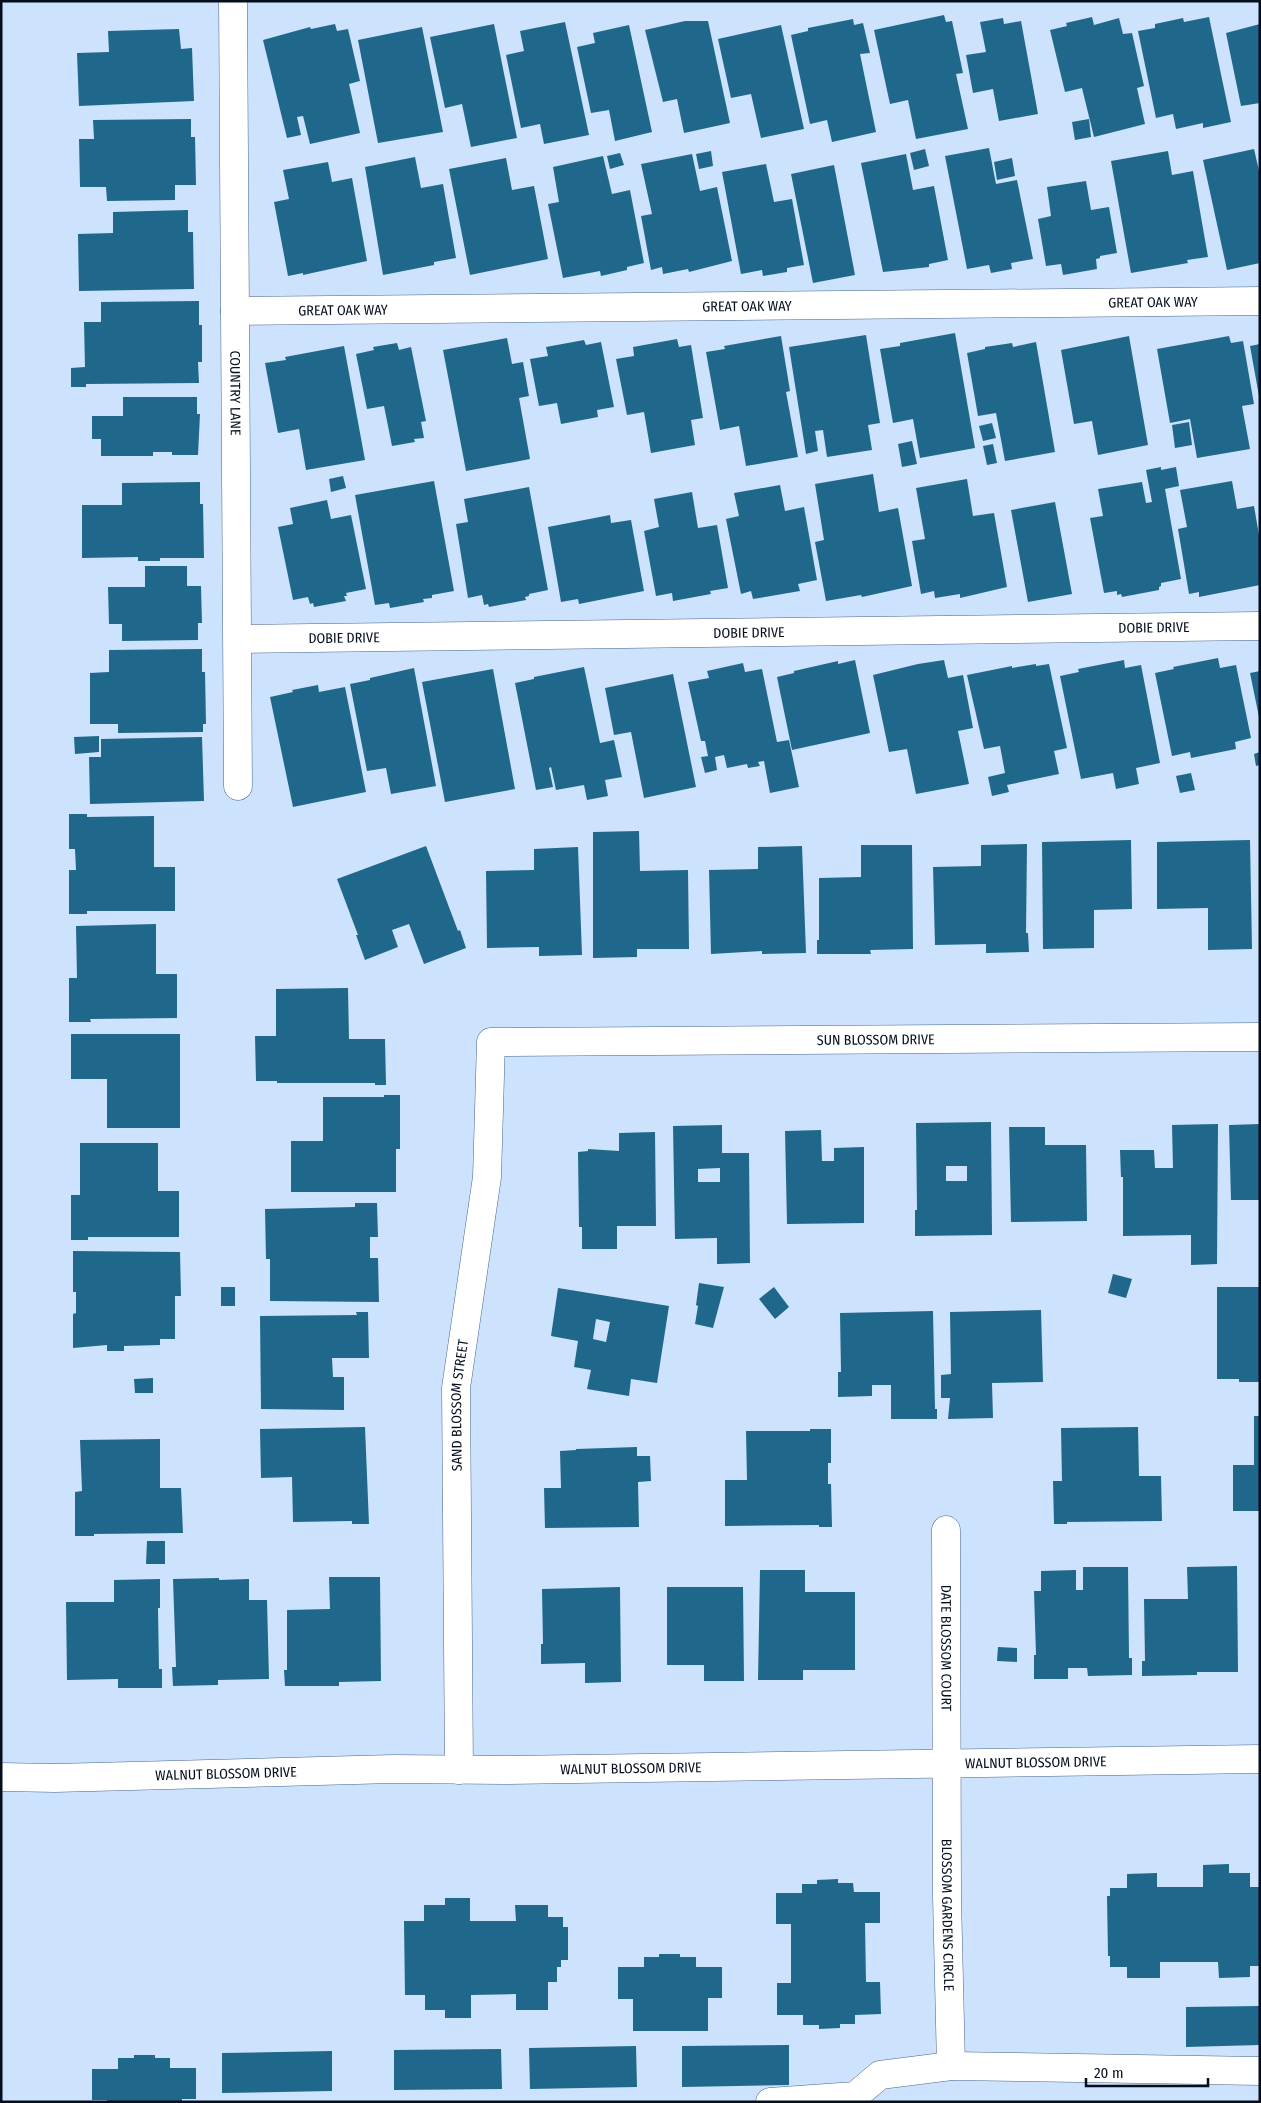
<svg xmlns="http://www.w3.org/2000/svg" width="1261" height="2103" font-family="'Fira Sans Condensed',sans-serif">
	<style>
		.building { fill: #1f688b; fill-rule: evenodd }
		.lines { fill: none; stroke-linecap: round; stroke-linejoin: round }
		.minor-casing { stroke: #46658c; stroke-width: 29 }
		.minor { stroke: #fff; stroke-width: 28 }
		.labels { text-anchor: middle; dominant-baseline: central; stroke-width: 4; stroke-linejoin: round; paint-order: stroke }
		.street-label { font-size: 14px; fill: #040e1d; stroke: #fff }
	</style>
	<rect width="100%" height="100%" fill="#cde2fd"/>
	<path class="building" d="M944 15 946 22 952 21 963 73 956 74 968 129 916 139 908 100 890 104 874 30Z
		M1092 17 1094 25 1119 18 1123 34 1132 33 1144 86 1137 88 1145 124 1094 137 1082 88 1065 92 1050 30 1067 26 1066 23Z
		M1209 17 1231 122 1203 128V123L1176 129 1173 114 1156 118 1138 31 1155 28V24L1183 18 1184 22Z
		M1003 18 1004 24 1021 21 1038 114 999 121 993 89 973 93 966 55 986 52 980 22Z
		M853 19 854 25 863 23 870 53 860 54 876 132 832 142 827 120 810 124 791 35 808 31V28Z
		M685 21H708L730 123 684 133 677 99 663 102 645 30Z
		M565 22 589 135 544 144 540 124 521 128 506 55 524 51 520 31Z
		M335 24 337 31 348 29 360 81 349 84 360 133 310 144 303 116 297 117 301 135 287 138 263 40 310 27 311 29Z
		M494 24 517 138 471 147 462 104 445 108 430 37Z
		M1260 24V103L1241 106 1226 33Z
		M629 25 652 132 615 141 609 110 591 113 577 47 595 43 593 33Z
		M781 25 804 129 761 138 751 94 731 98 718 39Z
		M422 27 443 132 378 143 358 40Z
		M179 29 181 49 192 48 194 101 79 106 77 53 109 52 108 31Z
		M191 119V137H195L196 185H175V200L107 201 106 187H80L79 139H94L93 120Z
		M1089 119 1091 137 1075 140 1072 122Z
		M989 148 996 184 1017 180 1033 259 1011 263 1012 269 991 273 989 265 967 269 945 156Z
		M925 149 929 166 914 170 910 153Z
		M1254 149 1260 175V263L1227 270 1203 160Z
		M711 151 713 166 699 169 696 154Z
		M1168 151 1172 175 1193 171 1208 257 1187 260 1188 263 1131 273 1111 161Z
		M620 153 624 165 610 169 607 156Z
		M692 154 700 191 717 187 732 261 689 272 688 269 663 274 662 267 651 270 641 216 652 214 641 164Z
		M906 154 913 190 934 186 948 260 929 264V267L883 272 861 163Z
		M603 156 612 194 630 190 644 263 627 267V270L601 276 600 271 563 278 548 204 559 202 553 167Z
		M415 157 421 188 443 184 456 258 434 262V265L383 275 365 167Z
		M506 158 512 190 534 186 548 259 470 275 449 169Z
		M1012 158 1015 176 997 180 994 162Z
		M328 162 332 182 352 178 367 261 303 275V273L288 276 274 202 289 199 283 170Z
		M766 164 774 202 792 199 804 265 787 268V272L763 276 762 270 741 274 722 172Z
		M834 165 855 275 813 283 791 174Z
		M1086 181 1091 210 1109 207 1117 253 1100 256V258L1096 259 1097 269 1063 275 1061 264 1046 266 1038 219 1051 216 1047 187Z
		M188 210V232H193L194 289 79 291 78 234 113 233V212Z
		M199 301V325H202V362H198L199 383 86 384V387H71V368L85 367 84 322H101V302Z
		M955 333 975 448 920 458 913 419 893 423 880 349 900 346V343Z
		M866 335 880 423 868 425 872 450 827 457 823 430 815 431 818 451 806 454 789 347Z
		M781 336 790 391 786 392 798 457 746 466 739 426 720 430 706 352 725 349 724 346Z
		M1129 336 1148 445 1098 455 1092 421 1074 424 1061 350Z
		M1229 336 1231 343 1243 341 1254 404 1242 406 1250 449 1197 458 1190 419 1170 423 1157 349Z
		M507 338 512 364 523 362 529 396 519 398 530 459 466 471 443 350Z
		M677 339 679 347 691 345 703 418 691 420 695 445 651 453 644 412 627 415 616 359 634 356 633 347Z
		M584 340 586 345 601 342 614 407 597 410 598 417 561 424 557 403 539 406 530 359 548 356 546 347Z
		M1036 342 1055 452 1005 461 996 413 978 416 967 353 985 349V347L1012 343 1013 347Z
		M397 343 399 350 411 347 426 421 421 422 424 438 414 439 415 442 392 446 384 406 367 409 356 354 374 350 373 347Z
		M1260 344V396H1259L1250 346Z
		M344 346 365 460 306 470 299 429 278 433 265 363 286 360 285 357Z
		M123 397H197V414H200L198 455H172V452H153V456H101V439H92V416H123Z
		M1189 422 1192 445 1175 448 1172 425Z
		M992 423 996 438 983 441 979 426Z
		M912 441 917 464 902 467 898 444Z
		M993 444 997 463 987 465 983 446Z
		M1161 467V470L1176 467 1179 486 1165 489 1181 579 1161 583V586L1159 587V590L1122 597 1121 594 1117 595V591L1104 593 1090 518 1103 516 1098 489 1142 482 1146 503 1152 502 1146 470Z
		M873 474 879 512 898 508 912 586 862 597 861 595 826 601 815 542 824 540 815 484Z
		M343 476 346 488 331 492 329 479Z
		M967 479 973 516 994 513 1007 587 960 598V594L935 598 934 591 921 594 912 541 925 539 916 488Z
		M434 481 454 591 432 595V598L423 599 424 602 390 608 389 603 375 605 355 495Z
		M1232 481 1237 509 1254 506 1260 541V585L1199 597V592L1189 594 1178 529 1187 527 1180 490Z
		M200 482V504H203L204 558H160V561H138V557L82 558V505H122V483Z
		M780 485 785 511 804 507 817 580 798 584 800 591 753 599 751 591 741 594 726 519 739 516 734 493Z
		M529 487 548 590 529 594V596L525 597 526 600 489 607 488 604 484 605 482 595 468 598 456 524 468 522 464 499Z
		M692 492 698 528 717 525 728 588 710 591 711 594 673 601 672 593 656 596 644 531 659 527 654 499Z
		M327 500 331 519 351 515 366 589 346 593 347 596H344L346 601 314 607 313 603 310 604 308 597 293 600 278 527 293 524 290 508Z
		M1055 502 1072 594 1028 602 1011 510Z
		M610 515 611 523 631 520 644 591 579 604 578 599 561 602 548 527Z
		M145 566H187V586H201L202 623H198V640L122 641V624H109L108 587H145Z
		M202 649V672H205L206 724H203V732L118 733V724H90V673L109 672V650Z
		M1218 658 1220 668 1236 665 1251 738 1235 742 1236 749 1191 758 1190 752 1172 756 1155 673 1174 669 1173 667Z
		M855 660 870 733 792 750 777 677 794 673V671L838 661V664Z
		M944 660 948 678 963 675 973 728 958 731 969 784 916 794 907 749 889 752 873 675 918 664Z
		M1124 660 1125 668 1141 665 1160 763 1136 768 1139 784 1116 789 1113 773 1081 779 1060 676 1079 672 1078 669Z
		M743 663 745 672 762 669 777 742 789 740 799 787 770 793 764 761 758 762 760 766 748 768 747 764 727 768 724 755 715 757 717 770 705 773 701 757 708 756 705 741H701L688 682 709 678 707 671Z
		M1036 664V666L1049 664 1067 748 1054 751 1059 774 1007 785 1009 792 992 796 988 777 1005 773 1000 746 984 749 967 675 1012 666V668Z
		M584 667 600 743 614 740 622 777 605 780 608 796 587 800 584 785 556 790 551 767 549 768 553 787 536 790 515 683 534 679V677Z
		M414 668 436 786 391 794 386 768 367 771 350 684 370 680V678Z
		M493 669 515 789 445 802 422 682Z
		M1260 671V717H1259L1250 673Z
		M673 674 696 787 644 798 631 732 614 735 605 688Z
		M318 685 319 692 345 687 366 792 293 807 270 697 293 692 292 690Z
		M99 736V752L75 754 74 737Z
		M202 737 204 801 90 804 89 757H101V739Z
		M1260 752V765L1256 766 1254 754Z
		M1191 773 1195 790 1180 793 1176 776Z
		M69 814H87V817L154 816V867H175V911H87V914H69V870H76L75 849H69Z
		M639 831 640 871 688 870 689 949H637V957L593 958V832Z
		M1131 840 1132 909 1094 910V948L1043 949 1042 842Z
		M1250 840 1252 949 1208 950V908L1157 909V842Z
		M1027 844 1026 933H1028L1029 952 986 953V944L935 945 933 867 981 866V845Z
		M861 845H912L913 949 870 950 871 954H817V940H819V878L861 877Z
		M426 846 458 931 460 930 466 948 424 964 409 924 392 930 398 947 365 960 356 935H358L337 879Z
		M802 846 806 953 762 954V951L711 954 709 870 758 869V847Z
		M578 847 582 955 539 956V947L487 948 486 871 534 870V849Z
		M156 924V974H177V1018L90 1019 91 1022H69V978H77L76 926Z
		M348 988 349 1039H385L386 1085H375V1083H277V1081H256L255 1036H276V989Z
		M71 1034H180V1128H107V1079H71Z
		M384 1095H400V1149H396V1192H291V1141H323V1097H384Z
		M991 1122 992 1235 915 1236V1210H917L916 1123ZM946 1166H967V1181H946Z
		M1218 1124 1217 1264 1191 1265V1235L1123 1236V1177H1121L1120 1150H1154L1155 1168H1173L1172 1125Z
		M1260 1124V1200H1231L1229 1125Z
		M722 1125V1153H749L750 1263 717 1264V1238L675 1239 673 1126ZM720 1168V1182H698V1169Z
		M1009 1127H1045V1145H1086L1087 1221 1011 1222Z
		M821 1130 822 1161H834V1148L864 1147V1223L787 1224 785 1131Z
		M655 1132 656 1226H617V1249H582V1227H579L578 1152 588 1151V1149L619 1151V1133Z
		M80 1143H158V1191H179V1237H88V1240H71V1195H80Z
		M355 1203H377L378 1237H370V1258H378L379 1302 270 1301V1259H266L265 1209 355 1207Z
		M73 1251 180 1252 181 1296H175V1339H160V1345L124 1346V1351H107V1345L73 1348V1314L76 1313V1292H73Z
		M1113 1274 1132 1279 1126 1298 1108 1293Z
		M699 1283 724 1287 713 1328 695 1324 698 1306 696 1305Z
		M221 1287H235V1306H221Z
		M774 1287 789 1307 775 1319 759 1299Z
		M1217 1287H1260V1382H1239V1379H1217Z
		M558 1288 669 1306 657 1383 631 1379 629 1396 587 1389 591 1370 574 1367 578 1341 551 1336ZM596 1319 610 1322 606 1342 593 1339Z
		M1041 1310 1043 1382 992 1383 993 1418 948 1419 950 1398H941V1375L951 1374 950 1312Z
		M933 1311 935 1409H937V1419H891V1385H872V1396L838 1397V1372H841L840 1313Z
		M356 1312H368L369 1358H332L333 1377H344V1410L261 1409 260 1316 357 1315Z
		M153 1378V1393H135L134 1379Z
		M1254 1416H1260V1511H1233V1465H1254Z
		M365 1427 369 1524H352V1521L293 1522 292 1477 261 1478 260 1429Z
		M1138 1427 1139 1476H1161L1162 1521 1067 1522V1524H1054L1053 1481H1062L1061 1428Z
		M810 1429H831V1463H828V1484H831L832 1527H819V1525L725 1526V1480H747L746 1431H810Z
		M160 1439V1488H181L183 1533 94 1534V1536H75V1492L82 1491 80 1440Z
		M637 1447V1456H650L651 1481 638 1482 639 1527 545 1528 544 1488H561L560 1451 576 1450V1449Z
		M147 1541H165V1564H146Z
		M1237 1566 1238 1672H1197V1675L1142 1676V1661H1145L1144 1599H1188L1187 1567Z
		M1083 1567H1128L1129 1658H1132V1675L1088 1676 1087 1668H1068V1679H1034V1655H1036L1034 1591H1041V1571L1076 1570V1590H1083Z
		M760 1570H805V1592H855V1670H803V1680H758Z
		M329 1577H380L381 1681 339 1682V1686H285L284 1670H287V1610L330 1609Z
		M219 1578V1580L249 1579V1600H267L269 1679 218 1680V1685L173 1686 172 1667H176L173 1579Z
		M160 1579V1608H158L159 1669H162V1688H118V1679L67 1680 66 1602H114V1580Z
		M620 1587 621 1682 585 1683V1663L541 1664V1644H543L542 1589Z
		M667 1587H743L744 1681H704V1665H667Z
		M998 1647 1017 1648V1662L997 1661Z
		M1229 1864V1873H1250V1887H1260V1966H1250V1977L1219 1978 1218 1962H1160V1978H1127V1967H1110V1956H1108L1107 1896H1110V1888H1127V1874L1157 1873V1887H1203V1865Z
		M838 1879V1883H853L854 1892H880V1923H865L866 1982H880L881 2014 855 2015V2024H840V2028L819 2029V2025H803V2015H777V1983H791V1924H776V1893H802V1884H817V1880Z
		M445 1898H470V1921H516L515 1905H548V1917H563V1927H568V1960H561V1967H557V1982H548V2010H516V1994L471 1995V2018H445V2010H425V1995H405L404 1921H424V1905H445Z
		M659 1954H680V1957H696V1967H722V1998H708V2031H633V1999H618V1967H644V1957H659Z
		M1260 2006V2045L1186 2047V2007Z
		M789 2045V2085L682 2087V2046Z
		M636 2046 637 2087 530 2089 529 2048Z
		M501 2049 502 2089 394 2090V2050Z
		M332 2051V2091L222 2093V2053Z
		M134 2055H155V2058H170V2068H196V2099H182V2102H107V2100H92V2069H118V2058H134Z"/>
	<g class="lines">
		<g class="minor-casing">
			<g id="minor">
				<path id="s1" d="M233 1 238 786"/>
				<path id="s2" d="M235 311 1260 301"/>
				<path id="s3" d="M238 639 1260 626"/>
				<path id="s4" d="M946 1530 947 1897 951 2066"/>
				<path id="s5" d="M459 1770 456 1388 487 1177 491 1042 1260 1037"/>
				<path id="s6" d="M1 1777 55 1778 393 1769 504 1770 1260 1759"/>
				<path d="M770 2102 855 2096 880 2075 951 2066 1260 2071"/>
			</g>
		</g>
		<use href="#minor" class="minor"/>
	</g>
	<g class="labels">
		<g class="street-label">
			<text stroke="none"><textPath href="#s2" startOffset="918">GREAT OAK WAY</textPath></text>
			<text stroke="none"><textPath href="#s2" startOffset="512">GREAT OAK WAY</textPath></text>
			<text stroke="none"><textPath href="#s2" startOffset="108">GREAT OAK WAY</textPath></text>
			<text stroke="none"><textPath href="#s1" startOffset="392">COUNTRY LANE</textPath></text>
			<text stroke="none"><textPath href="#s3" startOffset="916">DOBIE DRIVE</textPath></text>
			<text stroke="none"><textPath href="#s3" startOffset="511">DOBIE DRIVE</textPath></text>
			<text stroke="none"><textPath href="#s3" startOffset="106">DOBIE DRIVE</textPath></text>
			<text stroke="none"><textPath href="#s5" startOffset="1115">SUN BLOSSOM DRIVE</textPath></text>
			<text stroke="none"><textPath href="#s5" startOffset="365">SAND BLOSSOM STREET</textPath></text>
			<text stroke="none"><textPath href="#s4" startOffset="118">DATE BLOSSOM COURT</textPath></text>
			<text stroke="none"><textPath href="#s6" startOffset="1035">WALNUT BLOSSOM DRIVE</textPath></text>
			<text stroke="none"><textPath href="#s6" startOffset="630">WALNUT BLOSSOM DRIVE</textPath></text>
			<text stroke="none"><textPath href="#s6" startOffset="225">WALNUT BLOSSOM DRIVE</textPath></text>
			<text stroke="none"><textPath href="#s4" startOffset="385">BLOSSOM GARDENS CIRCLE</textPath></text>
		</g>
	</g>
	<rect width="1261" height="2103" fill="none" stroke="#040e1d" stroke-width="5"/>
	<path d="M1086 2078v8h122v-8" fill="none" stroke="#040e1d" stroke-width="2.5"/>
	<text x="1094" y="2078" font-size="15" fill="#040e1d" stroke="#ffffff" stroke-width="4" paint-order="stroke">20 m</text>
</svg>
